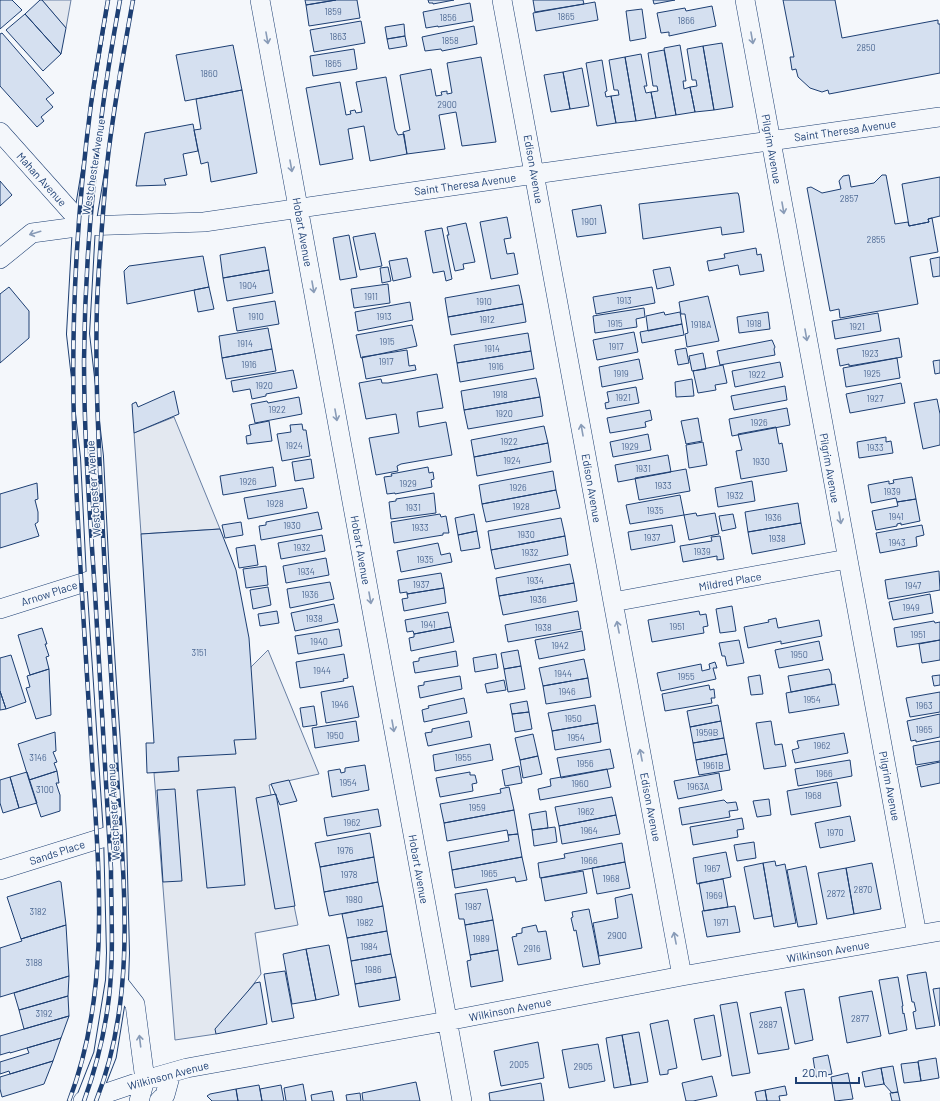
<svg xmlns="http://www.w3.org/2000/svg" width="940" height="1101" font-family="Barlow,sans-serif">
	<style>
		.parking { fill: #e3e8f0; stroke: #687fa3 }
		.building { fill: #d5e0f0; stroke: #1d3f73 }
		.lines { fill: none; stroke-linecap: round; stroke-linejoin: round }
		.street-casing { stroke: #1d3f73; stroke-width: 20 }
		.secondary-casing { stroke: #1d3f73; stroke-width: 24 }
		.street { stroke: #f4f7fb; stroke-width: 19 }
		.secondary { stroke: #f4f7fb; stroke-width: 22 }
		.rail-casing { stroke: #1d3f73; stroke-width: 4.5 }
		.rail { stroke: #f4f7fb; stroke-width: 3; stroke-dasharray: 9; stroke-linecap: butt }
		.oneway { stroke: #889bb7 }
		.labels { text-anchor: middle; dominant-baseline: central; stroke-width: 3; stroke-linejoin: round; paint-order: stroke }
		.number-label { font-size: 9px; fill: #4b6792 }
		.street-label { font-size: 11px; fill: #1d3f73; stroke: #f4f7fb }
	</style>
	<rect width="100%" height="100%" fill="#f4f7fb"/>
	<path class="parking" d="M42 0H71L66 28Z
		M174 417 220 529 141 534 134 433Z
		M268 650 319 774 269 785 298 925 255 933 261 974 216 1034 175 1040 154 773 178 771V757L234 740 251 667Z"/>
	<path class="building" d="M0 0H12L22 10 0 29Z
		M40 0H42L66 28 61 54 25 14Z
		M305 0H336L306 5Z
		M336 0H357L360 18 309 26 306 5Z
		M428 0H454L433 4V3H429Z
		M533 0H583L584 4 535 12Z
		M653 0H675L654 4Z
		M783 0H835L842 38 938 20V24H940V73L829 94 828 90 822 92 810 88 798 77 796 69 792 70 790 57H794Z
		M595 2 598 20 536 31 533 13Z
		M470 3 473 21 438 27V26L426 28 423 12Z
		M712 6 716 26 669 36V32L661 33 657 13 685 8 686 11Z
		M642 9 646 38 630 41 626 11Z
		M25 14 61 54 43 71 6 30Z
		M361 21 365 43 314 52 310 30Z
		M404 24 405 36 387 39 385 27Z
		M474 26 477 44 442 51 441 49 425 51 422 37Z
		M2 33 54 93 46 99 53 107 41 117 44 121 37 127 0 86V34Z
		M405 36 407 46 389 49 387 39Z
		M722 43 733 107 714 110 703 46Z
		M233 45 242 90 185 101 176 55Z
		M680 45 686 81H683L684 89 690 87 695 112 676 115 664 48Z
		M703 46 714 110 695 112 690 87 697 86 696 80H692L687 49Z
		M354 49 357 69 313 76 310 56Z
		M664 50 676 115 656 118 651 92 658 91 657 86H653L648 53Z
		M641 54 647 86H644L646 93 651 92 656 118 636 121 625 57Z
		M481 57 496 142 462 146 456 112 439 115 445 149 407 154 403 132 410 130 400 75 431 69 436 96 442 95 441 92 447 91V94L452 93 447 63Z
		M625 57 636 121 616 123 611 96 619 95 618 90H614L609 60Z
		M602 60 607 91 605 92 606 97 611 96 616 123 597 126 586 63Z
		M582 68 589 106 570 109 563 72Z
		M563 72 570 109 551 112 544 75Z
		M386 77 395 129 398 135 404 134 407 154 370 161 364 126 348 129 353 159 320 165 306 88 340 82 346 115 351 114 350 111 355 110 356 113 362 112 356 82Z
		M242 90 257 173 211 182 208 162 201 164 194 130 201 129 196 99Z
		M193 124 198 151 183 154 187 175 164 179 166 185 136 186 145 133Z
		M849 175 851 187 874 183 882 175H886L895 224 908 222 909 226 929 222 928 219 932 218 938 252 910 257 918 304 840 318 839 309 830 311 807 188 811 187 822 193 841 189 839 181 843 176Z
		M940 177V216L928 219 929 222 909 226 902 184Z
		M0 181 12 195 0 206Z
		M735 193H738L739 196 744 232 722 235 721 227 643 239 639 204Z
		M601 205 606 233 577 237 572 210Z
		M507 217 511 238 504 239 507 254 514 253 518 274 491 279 480 222Z
		M466 223 475 262 463 264 464 269 455 271 447 235H449L447 227Z
		M442 228 452 279 446 281 444 271 433 273 425 231Z
		M375 233 382 266 360 270 353 237Z
		M349 235 357 277 340 280 333 238Z
		M265 247 269 270 223 278 220 255Z
		M756 248 757 255 761 254 764 271 740 275 738 265 709 271 707 261 725 258 724 254Z
		M203 256 209 287 127 304 124 271 129 266Z
		M940 257V276L933 277 930 259Z
		M407 258 411 277 393 281 389 261Z
		M388 267 391 281 382 283 380 268Z
		M670 267 674 285 657 289 653 270Z
		M269 270 273 293 227 301 223 278Z
		M388 284 390 303 354 308 351 289Z
		M519 285 523 304 448 317 445 298Z
		M9 287 29 311V338L0 363V294Z
		M209 287 214 309 198 312 194 290Z
		M652 287 655 303 596 314 593 297Z
		M708 296 719 341 687 347 685 334 688 333 685 314H681L679 302Z
		M275 301 279 324 237 331 233 308Z
		M410 302 413 320 358 331 355 312Z
		M523 304 526 322 451 335 448 317Z
		M644 308 645 317 636 319 637 327 595 333 593 316Z
		M664 312 665 315 680 312 682 324 648 331 646 316Z
		M768 312 770 329 739 333 737 317Z
		M878 313 881 331 835 339 832 321Z
		M682 324 684 335 642 343 640 332Z
		M412 325 417 346 361 358 356 335Z
		M268 328 272 349 222 358 219 336Z
		M634 332 638 352 597 360 593 340Z
		M528 333 531 351 457 363 454 345Z
		M899 338 902 357 849 366V364L840 366 837 349Z
		M772 340 775 347 774 349 775 355 720 365 717 351Z
		M686 348 689 363 678 365 675 350Z
		M272 349 276 371 226 379 222 358Z
		M407 350 409 366 415 365 416 370 366 379 362 357Z
		M531 351 534 369 460 382 457 363Z
		M703 353 706 369 692 371 689 356Z
		M897 358 900 378 846 387 843 368Z
		M639 359 643 379 602 387 599 367Z
		M940 360V373L935 374 933 361Z
		M780 362 783 377 735 387 732 371Z
		M723 365 727 383 715 385 716 390 698 393 693 371Z
		M293 370 297 388 266 394V396L252 399 250 389 233 392 231 381Z
		M437 374 443 408 417 412 419 427 446 422 452 455 401 464 397 466 398 471 376 475 369 438 399 433 396 414 366 419 359 383 381 379 382 383H388Z
		M536 378 540 397 464 410 461 391Z
		M692 379 694 396 676 397 675 382Z
		M901 383 905 403 850 413 846 394Z
		M785 386 787 400 734 410 731 396Z
		M636 387 639 403 606 409 605 403 609 402 607 392Z
		M174 391 179 414 134 433 132 404 136 402 138 407Z
		M299 397 302 414 255 423 251 404 267 401 268 403Z
		M540 397 543 416 468 429 464 410Z
		M937 399 940 414V445L923 449 914 403Z
		M787 408 790 425 732 436 729 419Z
		M650 410 652 420 645 422 646 427 610 433 607 418Z
		M698 418 702 441 686 444 681 421Z
		M269 421 272 441 247 444 246 436 251 435 249 425Z
		M302 424 303 430H306L310 456 282 461 277 434 291 432 290 425Z
		M544 426 548 443 474 457 471 440Z
		M776 427 779 444 782 443 787 471 741 479 736 451 742 450 738 434Z
		M648 434 651 450 613 457 610 442Z
		M886 437V442L891 441 893 453 859 458 857 442Z
		M703 442 707 465 689 468 686 445Z
		M548 443 551 462 477 476 474 457Z
		M668 455 671 472 618 482 615 465Z
		M311 459 314 478 295 481 292 462Z
		M273 467 276 486 223 495 220 476Z
		M428 467 429 473 433 472 434 479 431 480 432 487 395 494V493L387 494 384 477 392 476 391 474Z
		M686 469 690 491 639 500 635 478Z
		M553 471 556 490 482 504 479 485Z
		M912 477 916 499 897 502 896 498 871 503 868 485 889 481V484L894 483 893 480Z
		M752 481 755 501 718 507 715 488Z
		M37 483 38 499 35 500 38 512V522L35 524 39 536 0 548V494Z
		M303 488 307 508 248 519 244 498Z
		M556 490 560 508 486 522 482 504Z
		M434 493 436 513 391 519 389 502 396 501V499Z
		M680 495 684 515 630 524 626 505Z
		M916 499 920 521 901 525V523L897 524V526L876 530 872 511 898 506 897 502Z
		M798 503 801 523 748 532 745 512Z
		M318 512 322 529 261 540 259 526 266 525V522Z
		M696 513 697 516 715 513 719 534 689 540 684 515Z
		M440 514 441 517 446 516 449 533H443V535L394 543 391 522Z
		M474 514 477 531 458 535 455 518Z
		M733 514 736 528 722 531 719 516Z
		M561 518 565 536 491 550 488 531Z
		M241 522 243 535 225 538 222 525Z
		M801 523 805 544 752 554 748 532Z
		M672 525 675 542 631 550 628 532Z
		M922 525 924 535 916 537 917 546 880 553 876 533Z
		M220 529 236 570 249 638 256 739 234 740 236 754 178 757 179 771 147 773 146 743H154L141 534Z
		M477 531 480 548 461 551 458 535Z
		M322 535 325 551 281 559 278 543Z
		M565 536 568 555 495 569 491 550Z
		M720 536 724 559 717 560V556L683 562 680 546 712 541 711 537Z
		M438 543 441 555 450 553 452 562 401 572 397 551Z
		M255 545 258 565 239 568 236 548Z
		M326 558 329 575 286 583 283 566Z
		M570 564 574 583 499 596 496 578Z
		M266 566 268 585 246 588 243 569Z
		M939 571 940 590 888 599 885 580Z
		M441 573 444 588 407 594V592L400 593 398 580Z
		M330 582 334 599 290 608 287 589Z
		M574 583 577 601 503 615 499 596Z
		M268 587 271 605 253 609 250 590Z
		M444 588 446 603 404 611 402 599 408 598 407 594Z
		M930 594 933 613 893 620 889 602Z
		M334 604 338 622 295 631 291 613Z
		M732 606 736 631 720 633 716 609Z
		M277 611 279 623 260 626 258 614Z
		M578 611 581 629 508 642 505 625Z
		M699 611 700 615 706 614 708 626 703 627 704 633 652 642 648 620Z
		M448 612 451 627 414 634 413 631 407 632 405 620Z
		M776 618 778 628 819 620 822 636 781 644V641L748 648 744 627 769 622 768 620Z
		M934 621 935 623 940 622V640L897 647 894 628Z
		M451 627 454 642 411 651 409 638 414 637V634Z
		M42 628 47 644H45L49 656 46 657 49 669 30 675 18 635Z
		M339 629 342 646 298 654 295 636Z
		M582 631 585 650 539 659 535 640Z
		M739 640 744 663 727 666 725 656H722L719 643Z
		M940 640V660L922 663 919 644Z
		M819 641 823 660 779 668 775 650Z
		M518 650 521 666 504 669 501 653Z
		M456 651 458 666 415 673 413 662 419 661V658Z
		M344 654 348 678 343 679 344 681 300 688 296 662Z
		M496 654 498 668 475 672 473 658Z
		M11 655 26 702 6 709 0 691V658Z
		M584 659 588 678 543 686 539 668Z
		M715 662 717 668H713L716 679 661 691 657 673 701 664 702 671 710 669 709 664Z
		M521 666 525 689 508 692 504 669Z
		M49 669 51 715 36 719 26 688 30 687 27 676Z
		M829 669 831 674 832 684 791 692 788 676Z
		M760 675 763 694 751 695 748 677Z
		M940 675V685L934 686 932 676Z
		M460 676 462 689 420 698 418 686 424 685V682Z
		M588 678 591 697 546 704 543 686Z
		M504 680 506 690 487 693 485 684Z
		M835 684 839 705 789 713 786 693Z
		M709 685 710 690 714 689 715 698H711L712 703 665 711 662 694Z
		M353 686 359 717 326 723 321 692Z
		M0 691 6 709 0 710Z
		M940 692V712L910 717 906 698Z
		M464 698 467 713 424 722 422 710 429 708 428 706Z
		M527 701 529 712 512 714 510 704Z
		M595 705 598 723 552 731 548 713Z
		M718 705 721 721 690 727 687 711Z
		M314 706 317 725 303 727 300 708Z
		M529 712 532 729 515 732 512 714Z
		M940 714V737L916 742V740L911 741 907 721Z
		M356 721 359 741 315 748 312 728Z
		M469 721 472 737 428 746 425 733 432 732V729Z
		M721 721 724 738 693 743 690 727Z
		M771 721 775 745 782 744 786 766 764 769 756 723Z
		M598 723 601 742 555 750 552 731Z
		M55 732 56 751 53 752 57 762 54 763 57 771 29 780 18 744Z
		M844 733 848 753 795 763 792 750 799 748 797 741Z
		M533 734 538 756 520 760 515 738Z
		M724 738 727 754 696 760 693 743Z
		M940 741V761L916 765 913 746Z
		M490 744 493 760 435 771 433 755Z
		M610 749 614 768 561 778 557 758Z
		M727 754 730 770 699 775 696 760Z
		M538 756 542 774 523 778 520 760Z
		M850 760 852 776 798 786 795 769Z
		M940 762V783L921 787 917 767Z
		M365 765 369 790 332 797 328 771 340 769 341 773 345 772V768Z
		M519 766 522 783 505 786 502 770Z
		M607 769 611 787 540 800 538 789 551 786 550 779Z
		M57 771 59 783H56L60 795V811L41 817 29 780Z
		M27 772 37 803 19 808 10 777Z
		M470 772V775H475L477 783 472 784 473 791 440 797 436 778Z
		M719 773 722 790 678 799 674 781Z
		M10 777 19 808 3 813 0 803V780Z
		M289 780 297 801 280 805 271 784Z
		M837 782 841 806 791 815 787 791Z
		M235 787 245 885 207 888 197 790Z
		M509 787 514 810 444 823 440 804 501 793 500 789Z
		M175 789 182 881 163 882 157 790Z
		M276 794 295 906 275 909 256 798Z
		M612 797 616 815 559 826 555 807Z
		M769 799 771 815 757 817 753 801Z
		M724 800 727 803 736 802 738 810 729 811 730 817 682 825 679 808Z
		M378 809 381 826 327 836 324 818Z
		M514 810 518 834 508 835 507 830 447 841 444 823Z
		M546 811 548 828 532 830 529 814Z
		M616 815 620 834 562 844 559 826Z
		M850 816 855 841 820 848 815 823Z
		M742 818 744 829 737 830 738 837 693 845 690 827Z
		M555 827 557 842 534 846 532 830Z
		M370 833 374 857 320 867 315 843Z
		M518 834 522 857 452 870 449 852 509 841 508 835Z
		M754 842 756 858 737 861 734 845Z
		M622 843 625 862 540 878 538 863 565 858 564 854Z
		M726 852 731 877 697 884 693 858Z
		M374 857 378 882 324 892 320 867Z
		M522 857 527 880 516 882 515 877 455 888 452 870Z
		M775 861 776 866 785 864 796 923 774 927 763 863Z
		M625 862 630 888 597 894 592 868Z
		M763 863 772 916 754 919 744 867Z
		M872 863 881 909 854 914 846 868Z
		M806 866 817 924 798 927 787 870Z
		M846 868 854 914 827 919 818 873Z
		M583 871 587 893 545 901 541 878Z
		M723 879 728 907 704 911 699 883Z
		M59 881 61 882 66 925 21 939 7 897Z
		M378 882 383 906 329 916 324 892Z
		M487 889 493 920 465 925 464 919H459L455 894Z
		M632 894 642 948 599 956 593 923 618 918 615 898Z
		M383 906 387 931 347 938 342 914Z
		M735 906 740 932 707 937 702 911Z
		M589 909 600 964 583 967 576 930 574 931 571 918 573 917 572 912Z
		M493 920 498 950 470 955 465 925Z
		M66 925 69 976 0 997V948L22 941 21 939Z
		M536 925 538 932 546 931 551 959 518 965 512 937 517 936 516 934 522 933V928Z
		M387 931 391 954 351 961 347 938Z
		M329 945 339 995 316 1000 306 949Z
		M306 949 316 1000 292 1004 283 954Z
		M498 950 503 981 471 987 467 961 471 960 470 955Z
		M391 954 396 977 355 984 351 961Z
		M285 971 294 1018 272 1022 264 974Z
		M926 972 935 1026 916 1029 913 1012 916 1011 914 1002H912L907 975Z
		M69 976 68 996 19 1010 14 993Z
		M396 977 400 1000 359 1007 355 984Z
		M898 977 903 1006H902L903 1014 904 1013 907 1030 889 1034 879 980Z
		M260 982 267 1024 216 1034 215 1029 255 983Z
		M940 988V1026L933 989Z
		M804 989 813 1040 795 1044 785 992Z
		M872 991 881 1036 847 1043 839 997Z
		M68 996 69 1016 24 1029 19 1010Z
		M737 1002 750 1073 732 1076 720 1005Z
		M781 1007 789 1049 758 1054 750 1013Z
		M714 1015 721 1056 702 1060 694 1019Z
		M69 1016 61 1038 10 1053V1052L0 1055V1036Z
		M668 1020 677 1068 668 1070V1074L660 1075 650 1024Z
		M639 1032 648 1082 631 1085 622 1035Z
		M622 1035 631 1085 614 1088 606 1038Z
		M61 1038 53 1061 10 1074 9 1071 0 1074V1062L29 1053 27 1048Z
		M538 1042 544 1078 501 1086 494 1051Z
		M598 1044 605 1081 569 1088 562 1050Z
		M828 1055 832 1074 816 1077 813 1058Z
		M936 1058 939 1078 921 1081 918 1061Z
		M53 1061 44 1084 2 1097 0 1089V1077Z
		M918 1062 921 1081 904 1083 901 1064Z
		M893 1066 898 1092 892 1093 884 1084 881 1068Z
		M881 1068 884 1084 865 1087 862 1072Z
		M848 1073 853 1099 835 1101 831 1077Z
		M712 1076 717 1096 693 1101H686L682 1083Z
		M416 1082 420 1101H363L362 1093Z
		M541 1083 544 1101H490L489 1093Z
		M303 1084 306 1101H286L284 1088Z
		M259 1085 262 1101H238L236 1089Z
		M281 1085 284 1101H262L260 1089Z
		M785 1086 787 1095 779 1096 780 1101H767L765 1090Z
		M236 1089 238 1101H212L207 1096 210 1094Z
		M765 1090 767 1101H757L755 1092Z
		M332 1091 334 1101H312L311 1095Z
		M898 1092 900 1101H892L890 1093Z
		M360 1093 361 1101H347L346 1095Z"/>
	<g class="lines">
		<g class="street-casing">
			<path id="street" d="M260 0 462 1101
				M502 0 682 976
				M745 0 917 935
				M0 132 84 226
				M0 259 32 233 84 226 204 222 535 174 940 117
				M613 602 847 559
				M0 609 98 578
				M0 870 115 834
				M117 981 135 1004 145 1080 139 1101
				M83 1101 145 1080 187 1068 447 1021 682 976 940 931
				M159 1101 165 1095 171 1073"/>
		</g>
		<g class="secondary-casing">
			<path id="secondary" d="M87 1101 105 1055 117 981 118 953 115 834 98 578 92 457 78 334 84 226 121 0"/>
		</g>
		<use href="#street" class="street"/>
		<use href="#secondary" class="secondary"/>
		<g class="rail-casing">
			<path id="rail" d="M69 1101C111 991 99 874 92 760 86 649 77 538 74 426 71 319 77 211 91 104 96 69 102 35 108 0
				M84 1101C96 1068 105 1032 109 997 114 955 111 911 111 869 106 777 100 685 95 593 90 516 84 439 84 361 85 241 98 119 120 0
				M96 1101C137 998 124 884 117 776 112 682 105 587 101 493 98 430 95 367 97 304 99 258 103 211 107 165 113 110 123 55 133 0"/>
		</g>
		<use href="#rail" class="rail"/>
	</g>
	<defs><path id="oneway-shaft" d="M-6 0H5M1.5-3L5.5 0L1.5 3" fill="none" stroke-width="1.6" stroke-linecap="round" stroke-linejoin="round"/></defs>
	<g class="oneway">
		<use href="#oneway-shaft" transform="translate(267 38) rotate(80)"/>
		<use href="#oneway-shaft" transform="translate(752 38) rotate(80)"/>
		<use href="#oneway-shaft" transform="translate(291 166) rotate(80)"/>
		<use href="#oneway-shaft" transform="translate(783 208) rotate(80)"/>
		<use href="#oneway-shaft" transform="translate(35 233) rotate(163)"/>
		<use href="#oneway-shaft" transform="translate(313 287) rotate(80)"/>
		<use href="#oneway-shaft" transform="translate(806 335) rotate(80)"/>
		<use href="#oneway-shaft" transform="translate(336 415) rotate(80)"/>
		<use href="#oneway-shaft" transform="translate(582 430) rotate(-100)"/>
		<use href="#oneway-shaft" transform="translate(840 518) rotate(80)"/>
		<use href="#oneway-shaft" transform="translate(370 598) rotate(80)"/>
		<use href="#oneway-shaft" transform="translate(618 627) rotate(-101)"/>
		<use href="#oneway-shaft" transform="translate(393 726) rotate(80)"/>
		<use href="#oneway-shaft" transform="translate(641 755) rotate(-101)"/>
		<use href="#oneway-shaft" transform="translate(675 938) rotate(-101)"/>
		<use href="#oneway-shaft" transform="translate(140 1041) rotate(-97)"/>
	</g>
	<g class="labels">
		<g class="number-label">
			<text x="333" y="11">1859</text>
			<text x="566" y="16">1865</text>
			<text x="448" y="17">1856</text>
			<text x="686" y="20">1866</text>
			<text x="338" y="36">1863</text>
			<text x="450" y="40">1858</text>
			<text x="866" y="47">2850</text>
			<text x="333" y="63">1865</text>
			<text x="209" y="73">1860</text>
			<text x="447" y="104">2900</text>
			<text x="849" y="198">2857</text>
			<text x="589" y="221">1901</text>
			<text x="876" y="239">2855</text>
			<text x="248" y="285">1904</text>
			<text x="371" y="296">1911</text>
			<text x="624" y="300">1913</text>
			<text x="484" y="301">1910</text>
			<text x="256" y="316">1910</text>
			<text x="384" y="316">1913</text>
			<text x="487" y="319">1912</text>
			<text x="615" y="323">1915</text>
			<text x="754" y="323">1918</text>
			<text x="701" y="324">1918A</text>
			<text x="857" y="326">1921</text>
			<text x="387" y="341">1915</text>
			<text x="245" y="343">1914</text>
			<text x="616" y="346">1917</text>
			<text x="492" y="348">1914</text>
			<text x="870" y="353">1923</text>
			<text x="386" y="361">1917</text>
			<text x="249" y="364">1916</text>
			<text x="496" y="366">1916</text>
			<text x="621" y="373">1919</text>
			<text x="872" y="373">1925</text>
			<text x="757" y="374">1922</text>
			<text x="264" y="385">1920</text>
			<text x="500" y="394">1918</text>
			<text x="623" y="397">1921</text>
			<text x="875" y="398">1927</text>
			<text x="277" y="409">1922</text>
			<text x="504" y="413">1920</text>
			<text x="759" y="422">1926</text>
			<text x="509" y="441">1922</text>
			<text x="294" y="445">1924</text>
			<text x="630" y="446">1929</text>
			<text x="875" y="447">1933</text>
			<text x="512" y="460">1924</text>
			<text x="761" y="461">1930</text>
			<text x="643" y="468">1931</text>
			<text x="248" y="481">1926</text>
			<text x="408" y="483">1929</text>
			<text x="663" y="485">1933</text>
			<text x="518" y="487">1926</text>
			<text x="892" y="491">1939</text>
			<text x="735" y="495">1932</text>
			<text x="275" y="503">1928</text>
			<text x="521" y="506">1928</text>
			<text x="413" y="507">1931</text>
			<text x="655" y="510">1935</text>
			<text x="896" y="516">1941</text>
			<text x="773" y="517">1936</text>
			<text x="292" y="525">1930</text>
			<text x="420" y="527">1933</text>
			<text x="526" y="534">1930</text>
			<text x="652" y="537">1937</text>
			<text x="777" y="538">1938</text>
			<text x="897" y="542">1943</text>
			<text x="302" y="547">1932</text>
			<text x="702" y="551">1939</text>
			<text x="530" y="552">1932</text>
			<text x="425" y="559">1935</text>
			<text x="306" y="571">1934</text>
			<text x="535" y="580">1934</text>
			<text x="421" y="584">1937</text>
			<text x="913" y="585">1947</text>
			<text x="310" y="594">1936</text>
			<text x="538" y="599">1936</text>
			<text x="911" y="607">1949</text>
			<text x="314" y="618">1938</text>
			<text x="428" y="624">1941</text>
			<text x="677" y="626">1951</text>
			<text x="543" y="627">1938</text>
			<text x="918" y="634">1951</text>
			<text x="319" y="641">1940</text>
			<text x="560" y="645">1942</text>
			<text x="199" y="652">3151</text>
			<text x="799" y="654">1950</text>
			<text x="322" y="670">1944</text>
			<text x="563" y="673">1944</text>
			<text x="686" y="676">1955</text>
			<text x="567" y="691">1946</text>
			<text x="812" y="699">1954</text>
			<text x="340" y="704">1946</text>
			<text x="924" y="705">1963</text>
			<text x="573" y="718">1950</text>
			<text x="924" y="729">1965</text>
			<text x="707" y="732">1959B</text>
			<text x="335" y="735">1950</text>
			<text x="576" y="737">1954</text>
			<text x="822" y="745">1962</text>
			<text x="38" y="757">3146</text>
			<text x="463" y="757">1955</text>
			<text x="585" y="763">1956</text>
			<text x="713" y="765">1961B</text>
			<text x="824" y="773">1966</text>
			<text x="348" y="782">1954</text>
			<text x="580" y="783">1960</text>
			<text x="698" y="786">1963A</text>
			<text x="45" y="789">3100</text>
			<text x="813" y="795">1968</text>
			<text x="477" y="807">1959</text>
			<text x="586" y="811">1962</text>
			<text x="352" y="822">1962</text>
			<text x="589" y="830">1964</text>
			<text x="835" y="832">1970</text>
			<text x="345" y="850">1976</text>
			<text x="589" y="860">1966</text>
			<text x="712" y="868">1967</text>
			<text x="489" y="873">1965</text>
			<text x="349" y="874">1978</text>
			<text x="611" y="878">1968</text>
			<text x="863" y="889">2870</text>
			<text x="836" y="893">2872</text>
			<text x="714" y="895">1969</text>
			<text x="354" y="899">1980</text>
			<text x="473" y="906">1987</text>
			<text x="38" y="911">3182</text>
			<text x="365" y="922">1982</text>
			<text x="721" y="922">1971</text>
			<text x="617" y="935">2900</text>
			<text x="481" y="938">1989</text>
			<text x="369" y="946">1984</text>
			<text x="532" y="948">2916</text>
			<text x="34" y="962">3188</text>
			<text x="373" y="969">1986</text>
			<text x="44" y="1013">3192</text>
			<text x="860" y="1018">2877</text>
			<text x="768" y="1024">2887</text>
			<text x="519" y="1064">2005</text>
			<text x="583" y="1066">2905</text>
		</g>
		<g class="street-label">
			<text transform="translate(845 130) rotate(-8)">Saint Theresa Avenue</text>
			<text transform="translate(772 149) rotate(80)">Pilgrim Avenue</text>
			<text transform="translate(93 167) rotate(-81)">Westchester Avenue</text>
			<text transform="translate(534 169) rotate(80)">Edison Avenue</text>
			<text transform="translate(42 179) rotate(48)">Mahan Avenue</text>
			<text transform="translate(465 184) rotate(-8)">Saint Theresa Avenue</text>
			<text transform="translate(303 232) rotate(80)">Hobart Avenue</text>
			<text transform="translate(830 468) rotate(80)">Pilgrim Avenue</text>
			<text transform="translate(592 488) rotate(80)">Edison Avenue</text>
			<text transform="translate(93 489) rotate(-94)">Westchester Avenue</text>
			<text transform="translate(361 550) rotate(80)">Hobart Avenue</text>
			<text transform="translate(730 581) rotate(-10)">Mildred Place</text>
			<text transform="translate(49 593) rotate(-18)">Arnow Place</text>
			<text transform="translate(890 786) rotate(79)">Pilgrim Avenue</text>
			<text transform="translate(651 807) rotate(79)">Edison Avenue</text>
			<text transform="translate(113 812) rotate(-93)">Westchester Avenue</text>
			<text transform="translate(57 852) rotate(-18)">Sands Place</text>
			<text transform="translate(419 869) rotate(80)">Hobart Avenue</text>
			<text transform="translate(828 951) rotate(-10)">Wilkinson Avenue</text>
			<text transform="translate(510 1009) rotate(-11)">Wilkinson Avenue</text>
			<text transform="translate(168 1075) rotate(-15)">Wilkinson Avenue</text>
		</g>
	</g>
	<path d="M796 1077v6h63v-6" fill="none" stroke="#1d3f73" stroke-width="2"/>
	<text x="802" y="1077" font-size="12" fill="#1d3f73" stroke="#f4f7fb" stroke-width="3" paint-order="stroke">20 m</text>
</svg>
